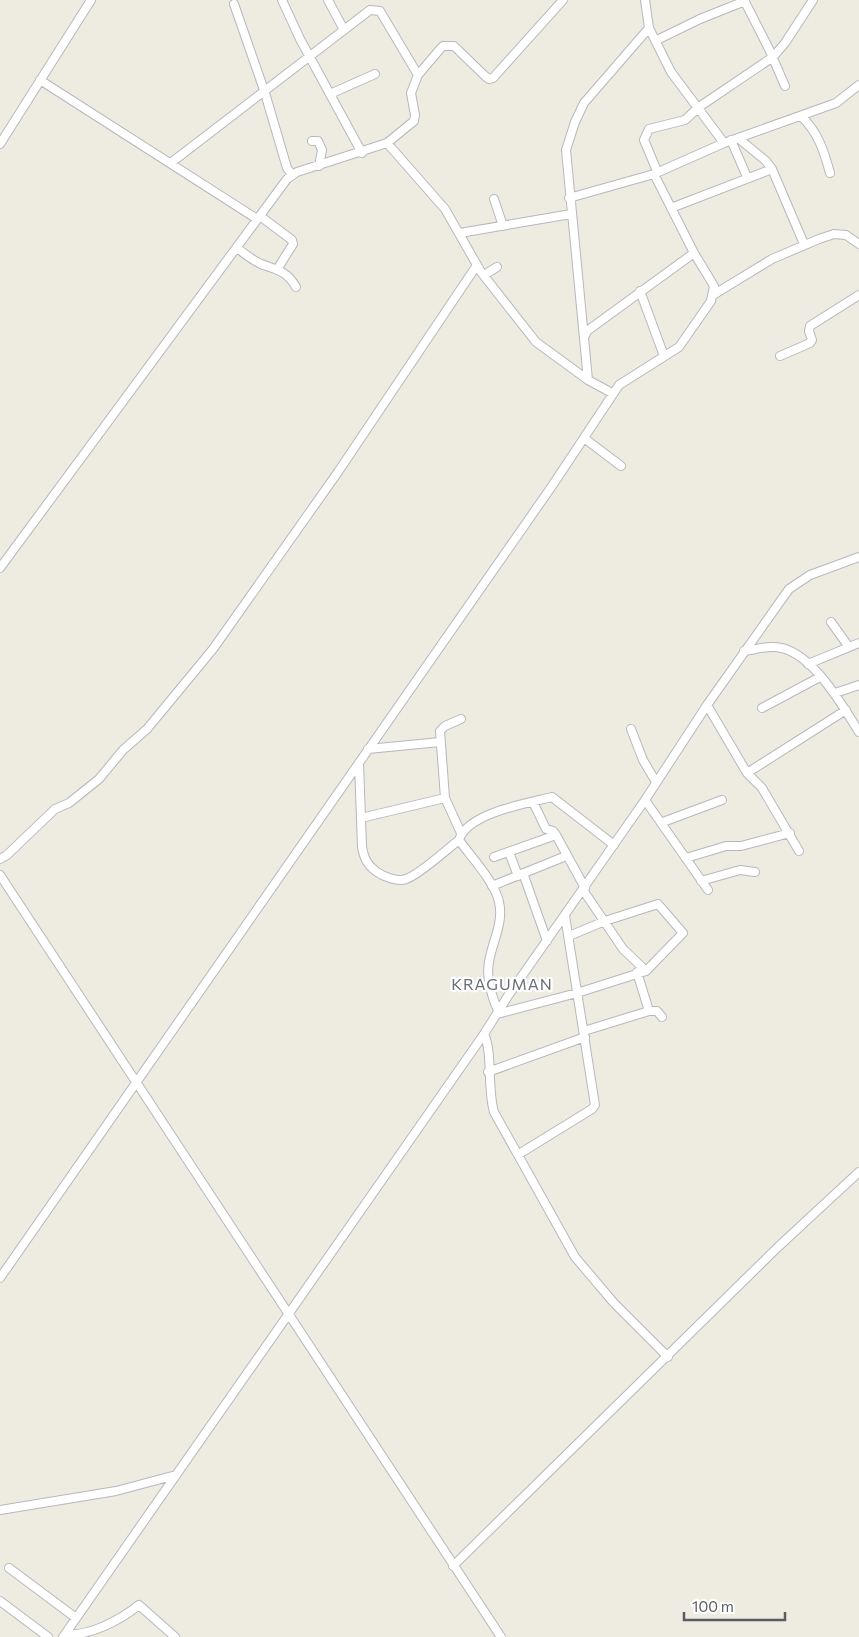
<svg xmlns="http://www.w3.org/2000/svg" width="859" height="1637" font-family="Commissioner,sans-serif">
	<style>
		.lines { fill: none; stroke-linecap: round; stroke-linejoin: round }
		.street-casing { stroke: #b6b8be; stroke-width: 10 }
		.street { stroke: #fff; stroke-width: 8 }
		.labels { text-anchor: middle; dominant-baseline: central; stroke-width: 4.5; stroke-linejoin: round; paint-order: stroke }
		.quarter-label { font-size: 16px; letter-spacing: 1px; fill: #696f75; stroke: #fff }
	</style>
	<rect width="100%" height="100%" fill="#eeebe0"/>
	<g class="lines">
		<g class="street-casing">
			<path id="street" d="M282 0 300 39 362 153
				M328 0 344 30
				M645 0 649 28 671 72 724 143
				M744 0 769 49 785 86
				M234 4 265 93 287 168 292 175
				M657 40 700 19 745 1
				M40 80 257 219
				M330 94 375 74
				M801 116C818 132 824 151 830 173
				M738 138 766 161 772 169 804 244
				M731 140 747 177
				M312 141H318L322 150 319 166
				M387 143 414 121 415 115 411 93 418 75 440 49 443 46H454L485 76 489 79 493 78 563 0
				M0 144 91 0
				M172 162 370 10 380 11 418 75
				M657 171 644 140 649 129 685 120 699 107 773 57 785 43 813 0
				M569 198 654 174
				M494 199 503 226
				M671 208 772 169
				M260 216 292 240 293 244 278 268
				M460 233 571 214
				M237 248C245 254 252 260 261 264 277 270 287 271 296 287
				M484 275 497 267
				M640 291 664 356
				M713 295 772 259 819 239 834 234 846 235 859 244
				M584 338 587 331 694 253
				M780 356 810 343 812 340 809 331 810 326 859 295
				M612 393 588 380 566 150 575 122 584 103 649 28
				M584 438 621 466
				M0 568 287 179 297 172 387 143 445 209 481 272 536 342 588 380
				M831 622 849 647
				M744 651C754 650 765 646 775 647 811 649 842 705 859 732
				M808 664 859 643
				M835 693 859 685
				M707 705 747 773 762 788 799 851
				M762 708 820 677
				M461 719 445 726 440 731 445 798 461 833
				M631 729 643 760 656 782
				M368 749 440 742
				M359 763 362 847C364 858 367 865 377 872 384 877 398 882 406 879 419 875 446 850 459 840 471 857 495 882 499 902 504 923 492 942 489 962 486 977 492 997 498 1011
				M747 773 846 710
				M645 800 708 890
				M533 802 546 829 553 831 556 835 585 888
				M361 818 445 798
				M663 822 722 800
				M459 840C467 813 528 803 552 797L614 845
				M509 852 518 876
				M494 857 556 835
				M686 858 726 846H741L790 833
				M0 859 7 855 55 809 69 803 99 779 123 750 147 729 213 649 338 472 477 265
				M523 873 547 941
				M0 875 501 1637
				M701 881 740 870 755 872
				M492 886 566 856
				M583 890 623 949 646 971
				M637 972 649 1011
				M497 1014 577 993 646 971 683 933 658 904 605 921 569 936
				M584 1031 649 1011H657L662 1017
				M484 1034C493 1053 487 1088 494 1112L575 1257 614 1303 668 1357
				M488 1072 585 1037
				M519 1154 592 1109 595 1105 565 916
				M0 1278 552 486 619 385 679 347 711 301 714 286 694 253 654 174 724 143 836 103 859 85
				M0 1510 116 1491 176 1475
				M453 1566 778 1247 859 1172
				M9 1568 76 1618
				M0 1601 48 1637
				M65 1634C89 1637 120 1620 139 1605L175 1637
				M63 1637 484 1034 508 996 645 800 707 705 789 589 810 575 859 557"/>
		</g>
		<use href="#street" class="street"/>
	</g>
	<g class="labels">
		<g class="quarter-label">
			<text x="502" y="983">KRAGUMAN</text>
		</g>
	</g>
	<path d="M684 1612v8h101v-8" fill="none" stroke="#595d62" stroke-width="2.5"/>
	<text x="692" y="1612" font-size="15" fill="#595d62" stroke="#ffffff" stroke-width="4" paint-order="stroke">100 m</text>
</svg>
